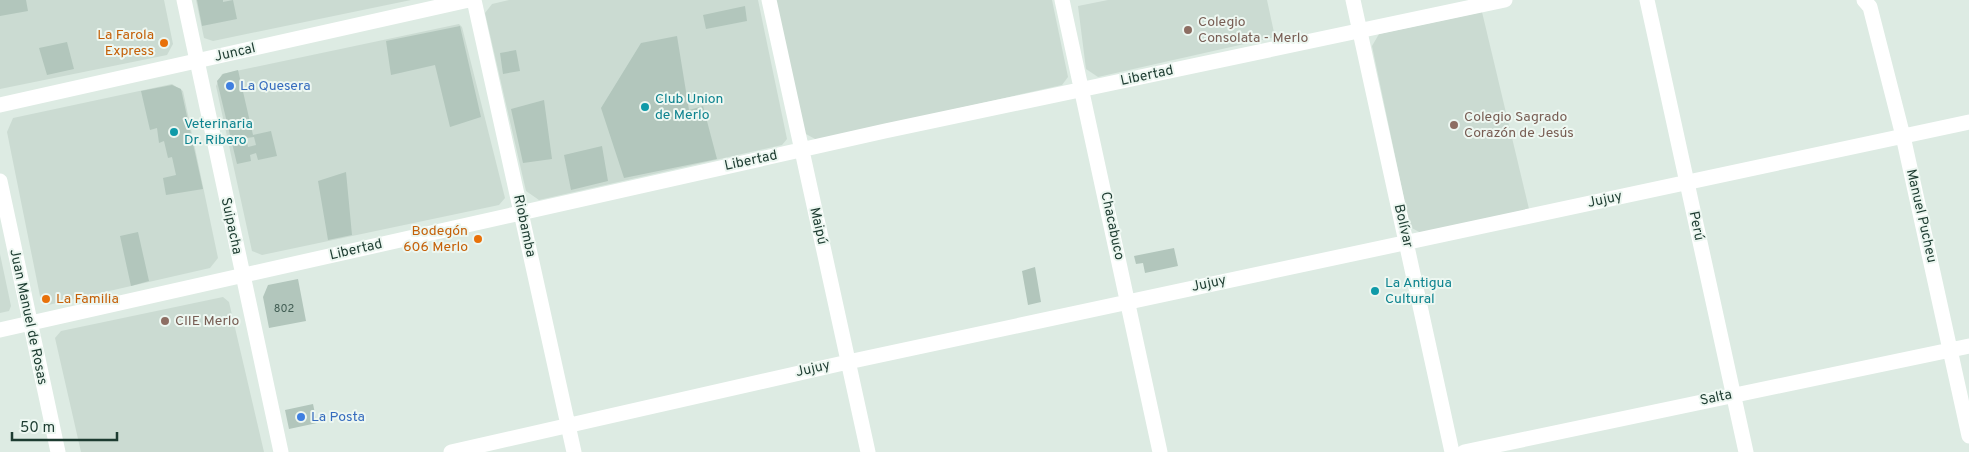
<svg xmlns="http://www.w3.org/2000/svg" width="1969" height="452" font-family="Overpass,sans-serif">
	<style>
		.built { fill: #cbdbd2 }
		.building { fill: #b2c6bc; fill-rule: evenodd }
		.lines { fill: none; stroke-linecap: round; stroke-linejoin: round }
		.minor { stroke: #fff; stroke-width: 15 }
		.education-dot { fill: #8d6e63; stroke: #edf7f1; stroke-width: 2 }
		.food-dot { fill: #e8710a; stroke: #edf7f1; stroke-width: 2 }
		.shop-dot { fill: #3f7fe0; stroke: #edf7f1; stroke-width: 2 }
		.culture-dot { fill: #0f9aa8; stroke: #edf7f1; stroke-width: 2 }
		.labels { text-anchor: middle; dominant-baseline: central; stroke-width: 4; stroke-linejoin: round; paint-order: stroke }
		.number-label { font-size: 11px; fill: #425e54 }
		.education-label { font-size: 14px; fill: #785e54; stroke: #edf7f1; text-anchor: start }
		.food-label { font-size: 14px; fill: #c56008; stroke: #edf7f1; text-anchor: end }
		.street-label { font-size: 14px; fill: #1d3c31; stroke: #edf7f1 }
		.shop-label { font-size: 14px; fill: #366cbe; stroke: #edf7f1; text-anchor: start }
		.culture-label { font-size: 14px; fill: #0d838f; stroke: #edf7f1; text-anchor: start }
	</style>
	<rect width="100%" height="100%" fill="#ddebe3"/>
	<path class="built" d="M0 0H164L173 44 167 55 0 89Z
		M196 0H411L213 41 204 38Z
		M509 0H758L787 139 782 145 539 200 526 191 485 13 492 4Z
		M775 0H1052L1068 77 1062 85 817 140 804 133Z
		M1108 0H1267L1275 37 1098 77 1086 69 1078 6Z
		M1482 12 1529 209 1421 233 1410 227 1372 46 1379 34Z
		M459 24 462 27 505 198 499 205 262 255 252 251 216 86 222 74Z
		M172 84 183 91 218 258 210 268 48 305 41 301 7 132 13 118Z
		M0 254 11 306 9 311 0 313Z
		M223 297 229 302 264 452H81L55 338 61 331Z"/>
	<path class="building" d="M0 0H26L28 11 0 16Z
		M197 0H223V2L233 0 237 19 202 26Z
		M745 6 747 21 706 29 703 15Z
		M460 26 481 117 450 127 435 65 391 75 386 41Z
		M677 36 689 110 703 106 717 159 624 178 601 108 641 43Z
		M67 42 74 69 47 75 39 48Z
		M516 50 520 71 503 74 500 53Z
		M238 70 253 135 271 131 277 156 258 160 256 153 250 155 251 161 237 164 217 81 223 74ZM254 137 256 145 248 147 246 138Z
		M172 85 181 89 203 189 166 195 163 178 176 175 172 157 168 158 164 141 159 143 157 128 150 130 141 91Z
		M544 100 552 159 523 163 511 109Z
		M602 146 608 181 571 190 564 155Z
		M346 172 352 235 328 240 318 181Z
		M138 232 149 281 131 286 120 236Z
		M1174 248 1178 266 1145 273 1143 263 1136 264 1134 256Z
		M1035 267 1041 302 1028 305 1022 271Z
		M298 279 306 321 269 328 263 297 268 285Z
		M313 404 317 423 289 429 285 410Z"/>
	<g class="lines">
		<path class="minor" d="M184 0 281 452
			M474 0 574 452
			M769 0 868 452
			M1062 0 1160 452
			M1353 0 1452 452
			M1647 0 1746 452
			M1864 0 1870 7 1903 136 1969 436
			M0 105 469 0
			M0 181 58 452
			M0 330 885 131 1505 0
			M451 452 848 362 1969 122
			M1464 452 1969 346"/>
	</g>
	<g class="education-dot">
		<circle cx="1188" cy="30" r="5"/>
		<circle cx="1454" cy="125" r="5"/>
		<circle cx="165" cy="321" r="5"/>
	</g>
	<g class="food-dot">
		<circle cx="164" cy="43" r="5"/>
		<circle cx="478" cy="239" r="5"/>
		<circle cx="46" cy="299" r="5"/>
	</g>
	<g class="shop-dot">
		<circle cx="230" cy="86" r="5"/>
		<circle cx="301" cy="417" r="5"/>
	</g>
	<g class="culture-dot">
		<circle cx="645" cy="107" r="5"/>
		<circle cx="174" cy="132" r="5"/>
		<circle cx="1375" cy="291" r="5"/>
	</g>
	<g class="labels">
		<g class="number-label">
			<text x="284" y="309">802</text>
		</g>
		<g class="education-label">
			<text x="1198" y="22">Colegio<tspan x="1198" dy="16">Consolata - Merlo</tspan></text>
			<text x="1464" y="117">Colegio Sagrado<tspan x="1464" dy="16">Corazón de Jesús</tspan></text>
			<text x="175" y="321">CIIE Merlo</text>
		</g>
		<g class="food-label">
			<text x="154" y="35">La Farola<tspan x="154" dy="16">Express</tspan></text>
			<text x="468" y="231">Bodegón<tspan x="468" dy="16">606 Merlo</tspan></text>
			<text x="56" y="299" text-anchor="start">La Familia</text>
		</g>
		<g class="street-label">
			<text transform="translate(235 53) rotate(-13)">Juncal</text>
			<text transform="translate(1147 76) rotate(-12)">Libertad</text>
			<text transform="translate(751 161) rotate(-12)">Libertad</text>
			<text transform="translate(1605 200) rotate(-12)">Jujuy</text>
			<text transform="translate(1921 216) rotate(77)">Manuel Pucheu</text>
			<text transform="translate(231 226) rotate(78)">Suipacha</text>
			<text transform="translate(524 226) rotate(78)">Riobamba</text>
			<text transform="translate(818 226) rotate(77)">Maipú</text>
			<text transform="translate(1112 226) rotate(78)">Chacabuco</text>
			<text transform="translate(1403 226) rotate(77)">Bolívar</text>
			<text transform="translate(1696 226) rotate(78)">Perú</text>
			<text transform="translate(356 250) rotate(-13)">Libertad</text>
			<text transform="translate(1209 284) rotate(-12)">Jujuy</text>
			<text transform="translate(28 317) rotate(78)">Juan Manuel de Rosas</text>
			<text transform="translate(813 369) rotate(-13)">Jujuy</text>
			<text transform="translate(1716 398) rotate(-12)">Salta</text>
		</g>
		<g class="shop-label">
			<text x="240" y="86">La Quesera</text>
			<text x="311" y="417">La Posta</text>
		</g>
		<g class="culture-label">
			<text x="655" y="99">Club Union<tspan x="655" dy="16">de Merlo</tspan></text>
			<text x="184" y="124">Veterinaria<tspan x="184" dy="16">Dr. Ribero</tspan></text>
			<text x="1385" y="283">La Antigua<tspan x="1385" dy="16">Cultural</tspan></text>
		</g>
	</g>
	<path d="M12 432v8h105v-8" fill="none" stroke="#1d3c31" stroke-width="2.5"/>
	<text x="20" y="432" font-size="15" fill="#1d3c31" stroke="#edf7f1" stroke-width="4" paint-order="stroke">50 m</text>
</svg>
